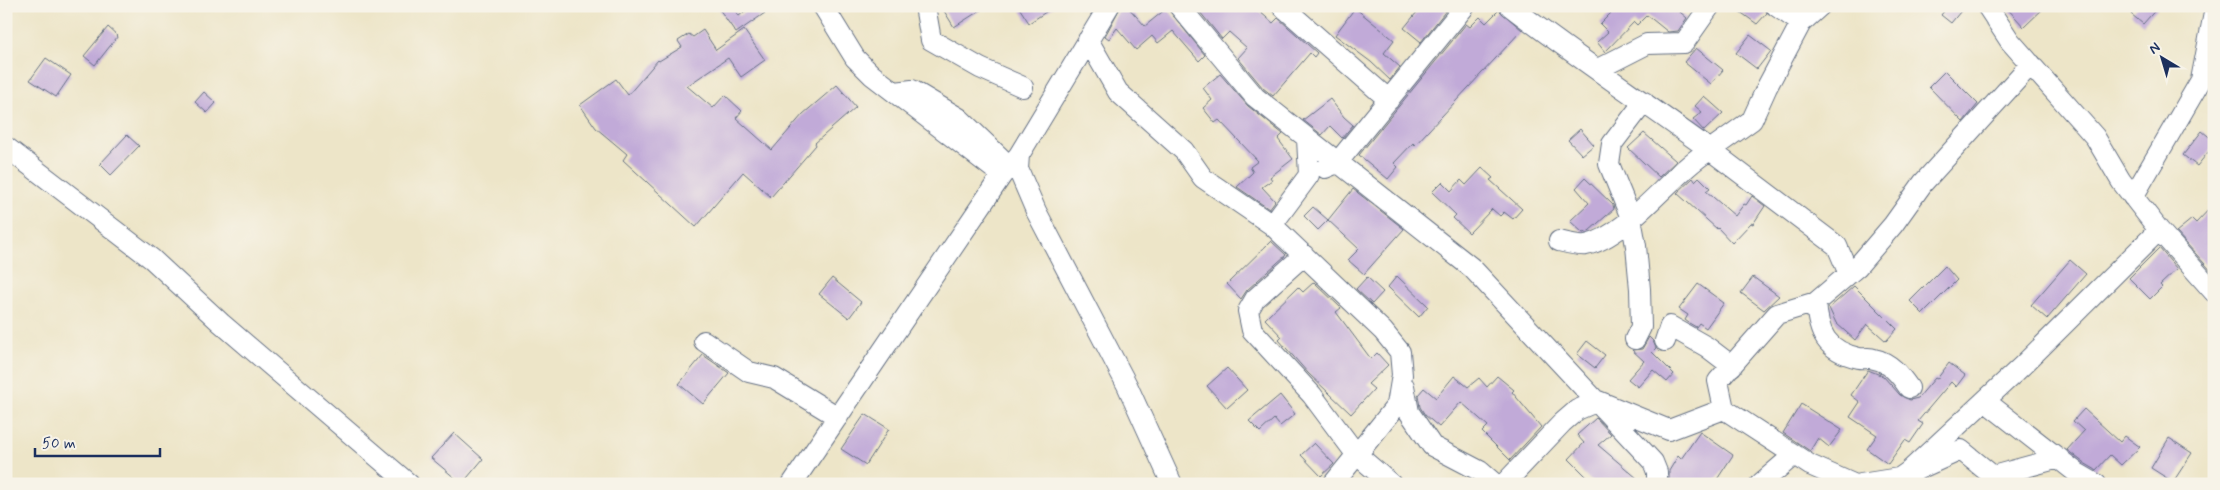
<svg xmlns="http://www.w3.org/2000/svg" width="2220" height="490" font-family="Mynerve,sans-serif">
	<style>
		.building { fill: #c1aad8 }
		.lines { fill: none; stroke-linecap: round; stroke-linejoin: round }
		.minor-casing { stroke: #646f83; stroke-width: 22 }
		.minor { stroke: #fff; stroke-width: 20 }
	</style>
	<rect width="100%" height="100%" fill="#f7f3e8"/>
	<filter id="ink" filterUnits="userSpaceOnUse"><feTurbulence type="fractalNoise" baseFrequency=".02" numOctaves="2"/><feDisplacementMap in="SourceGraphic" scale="10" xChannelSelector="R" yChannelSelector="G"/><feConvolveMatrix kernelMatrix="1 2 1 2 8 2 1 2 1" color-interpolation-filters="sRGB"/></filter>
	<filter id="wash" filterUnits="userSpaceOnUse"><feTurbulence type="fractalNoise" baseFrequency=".0096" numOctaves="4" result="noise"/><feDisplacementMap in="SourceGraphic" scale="20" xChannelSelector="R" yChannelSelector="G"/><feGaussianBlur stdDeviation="1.12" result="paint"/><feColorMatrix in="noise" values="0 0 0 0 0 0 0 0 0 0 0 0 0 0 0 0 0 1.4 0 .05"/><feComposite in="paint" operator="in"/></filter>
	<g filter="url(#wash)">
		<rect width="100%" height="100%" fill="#ede5c8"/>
		<g id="blocks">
			<path class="building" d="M717 6H732L739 16 752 6H775L736 33Z
				M941 6H987L954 27Z
				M1018 6H1055L1029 23Z
				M1121 6H1127L1145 26 1167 8 1205 55 1199 61 1173 31 1158 43 1152 36 1136 50 1117 28 1109 39 1105 36Z
				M1195 6H1253L1273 23 1278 18 1317 53 1314 57 1310 53 1273 96 1263 88 1238 58 1247 48 1229 32 1222 39Z
				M1422 6H1446L1448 8 1421 42 1404 28Z
				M1618 6H1673L1687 18 1678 31 1668 32 1647 15 1637 25 1634 22 1605 52 1597 42 1608 32 1600 24Z
				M1732 6H1764L1767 13 1757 24Z
				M1948 6H1965L1951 23 1941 15Z
				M2005 6H2046L2024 27Z
				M2138 6H2159L2143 24 2131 14Z
				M1355 8 1394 40 1384 53 1400 67 1390 80 1371 62 1335 35Z
				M1499 10 1522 30 1415 145 1413 143 1394 163 1398 167 1388 179 1359 155 1466 24 1470 27 1480 17 1486 23Z
				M108 27 118 36 95 65 84 56Z
				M703 30 716 50 744 30 765 60 741 77 728 58 687 86 713 108 725 95 742 111 736 118 772 150 803 114 837 85 856 107 815 143 816 145 771 197 743 172 696 227 623 160 627 154 596 128 580 105 616 79 628 95 658 60 659 61 682 47 678 41 689 34 693 37Z
				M1750 35 1771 51 1757 69 1736 53Z
				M1696 48 1723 70 1711 84 1684 62Z
				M46 58 71 75 56 97 30 80Z
				M1945 71 1978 104 1963 122 1929 87Z
				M1220 74 1248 106 1283 134 1278 139 1293 159 1270 177 1272 180 1262 187 1275 201 1269 209 1237 187 1253 172 1250 167 1258 161 1219 120 1215 123 1203 108 1212 100 1203 88Z
				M204 92 216 103 207 113 195 102Z
				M1704 96 1723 113 1704 131 1693 119 1702 112 1695 106Z
				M1330 99 1344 117 1353 125 1342 138 1330 126 1322 135 1303 120Z
				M1580 129 1594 145 1582 155 1568 140Z
				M2202 131 2214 141V145L2197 166 2183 155Z
				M1644 133 1676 161 1659 177 1628 148Z
				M127 135 139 146 111 175 100 164Z
				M1482 168 1493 178 1490 180 1522 209 1513 219 1504 212 1500 216 1492 209 1469 233 1453 218 1456 215 1432 192 1442 182 1451 191 1461 180 1466 185Z
				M1699 177 1710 188 1706 191 1735 216 1744 204 1746 205 1752 196 1765 206 1753 224 1751 223 1732 243 1718 228 1717 229 1677 193 1693 178 1695 181Z
				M1585 178 1613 205 1614 209 1589 231 1583 233 1570 221 1589 203 1576 188Z
				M1353 189 1404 229 1364 274 1348 260 1359 249 1328 220Z
				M2214 204V274L2176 232 2192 219 2196 223Z
				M1313 207 1328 220 1318 230 1304 216Z
				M1271 241 1286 255 1247 290 1241 299 1227 284Z
				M2159 248 2177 269 2160 285 2162 287 2150 299 2129 278Z
				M2070 260 2086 274 2047 319 2031 305Z
				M1945 266 1957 280 1923 314 1910 301Z
				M1397 276 1428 306 1419 317 1388 287Z
				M1367 277 1383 292 1372 304 1356 289Z
				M1753 277 1779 296 1764 310 1741 293Z
				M832 278 861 302 849 318 819 294Z
				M1314 282 1341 308 1336 312 1371 359 1377 353 1388 365 1368 384 1374 389 1351 414 1308 373 1279 340 1282 337 1265 319 1298 287 1303 292Z
				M1698 284 1724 303 1706 328 1699 323 1696 327 1689 323 1685 320 1688 315 1679 309Z
				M1854 286 1897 329 1886 341 1867 324 1855 340 1836 323 1829 308Z
				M1649 337 1653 341 1656 348 1652 352 1674 374 1667 382 1653 370 1638 387 1628 379 1644 361 1632 350 1642 349Z
				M1587 341 1605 355 1595 368 1577 354Z
				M703 355 729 373 703 404 679 384Z
				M1949 363 1965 375 1956 387 1951 382 1918 421 1923 424 1910 443 1905 440 1888 464 1867 449 1877 435 1850 417 1860 402 1851 395 1868 370 1883 376 1900 395 1910 400 1918 398 1935 378 1937 379Z
				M1227 368 1247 390 1227 408 1207 386Z
				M1454 376 1468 387 1479 378 1487 387 1497 376 1514 390 1512 392 1541 427 1510 460 1482 432 1488 426 1461 402 1439 427 1425 415 1420 407 1418 395 1424 388 1436 398Z
				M1280 395 1295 414 1280 426 1274 419 1260 432 1249 421Z
				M1801 404 1842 430 1829 447 1818 438 1810 451 1783 433Z
				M2084 409 2120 442 2125 436 2140 447 2121 465 2110 455 2096 470 2084 463 2067 450 2084 431 2073 421Z
				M865 414 889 429 866 465 841 449Z
				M1596 418 1611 434 1598 445 1644 484H1594L1569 459 1584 443 1577 435Z
				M1700 432 1733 455 1714 484H1669V471L1678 456 1681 459Z
				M454 433 483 459 462 484 431 458Z
				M2169 438 2192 453 2173 482 2151 468Z
				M1314 443 1334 464 1321 476 1301 455Z"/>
		</g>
	</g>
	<g filter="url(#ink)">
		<use href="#blocks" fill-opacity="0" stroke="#646f83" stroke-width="1"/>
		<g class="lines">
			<g class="minor-casing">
				<path id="minor" d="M823 6 855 58 872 75 1002 175
					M925 6 931 40 980 68 1023 87
					M1109 6 1019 155 1018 169 1036 211 1127 385 1172 484
					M1179 6 1255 97 1472 268 1653 462 1657 472V484
					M1282 6 1389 100
					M1510 6C1575 56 1644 102 1710 150L1752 120 1767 87 1801 23 1820 6
					M1776 6 1801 23
					M1987 6 2010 41 2095 137 2121 181 2159 230 2214 292
					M1088 40 1118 92 1184 151 1203 178 1272 225 1309 175 1307 139
					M1598 69 1647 44 1684 43 1710 6
					M895 92 912 90 959 118 1009 166
					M6 147 152 259 221 323 409 484
					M1325 168 1337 163 1465 6
					M2133 197 2201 80 2214 13
					M1272 225 1383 331 1400 352 1402 375 1397 405 1333 484
					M1559 241C1567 243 1578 246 1586 245 1627 237 1672 172 1710 150L1837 246 1849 274
					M1304 255 1255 299 1248 311 1252 330 1312 395 1356 454 1391 484
					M1816 302C1818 333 1826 351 1859 358 1864 359 1869 357 1874 359 1890 362 1900 375 1909 388
					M1635 339 1641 327 1640 289 1636 246 1631 218 1609 164 1612 144 1644 102
					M704 341 749 372 774 378 838 417
					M1665 341 1670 326 1707 347 1732 366
					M1404 386 1409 412 1432 446 1480 471 1495 484
					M1985 401 2077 473 2096 484
					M1724 409 1718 381 1777 314 1816 302 1857 267 1893 225 1923 183 2031 64
					M792 484 1002 175 1019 155
					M1504 484 1562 423 1577 410 1598 401 1669 430 1724 409 1810 465 1853 484
					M1760 484 1794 455
					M1861 484 1899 478 1961 450 1993 476 2059 458
					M1891 484 1908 472 2023 365 2159 230"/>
			</g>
			<use href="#minor" class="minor"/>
		</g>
	</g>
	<rect width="2220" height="490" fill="none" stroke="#f7f3e8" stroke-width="25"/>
	<g transform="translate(2162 58) rotate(322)" stroke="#f7f3e8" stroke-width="4" paint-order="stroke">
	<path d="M0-4L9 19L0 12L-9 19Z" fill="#1b2f5e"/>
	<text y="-8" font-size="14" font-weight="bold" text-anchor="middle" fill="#1b2f5e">N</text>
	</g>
	<path d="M35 448v8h125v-8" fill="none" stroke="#1b2f5e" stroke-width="2.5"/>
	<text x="42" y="448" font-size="15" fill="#1b2f5e" stroke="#f7f3e8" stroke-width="4" paint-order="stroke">50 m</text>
</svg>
